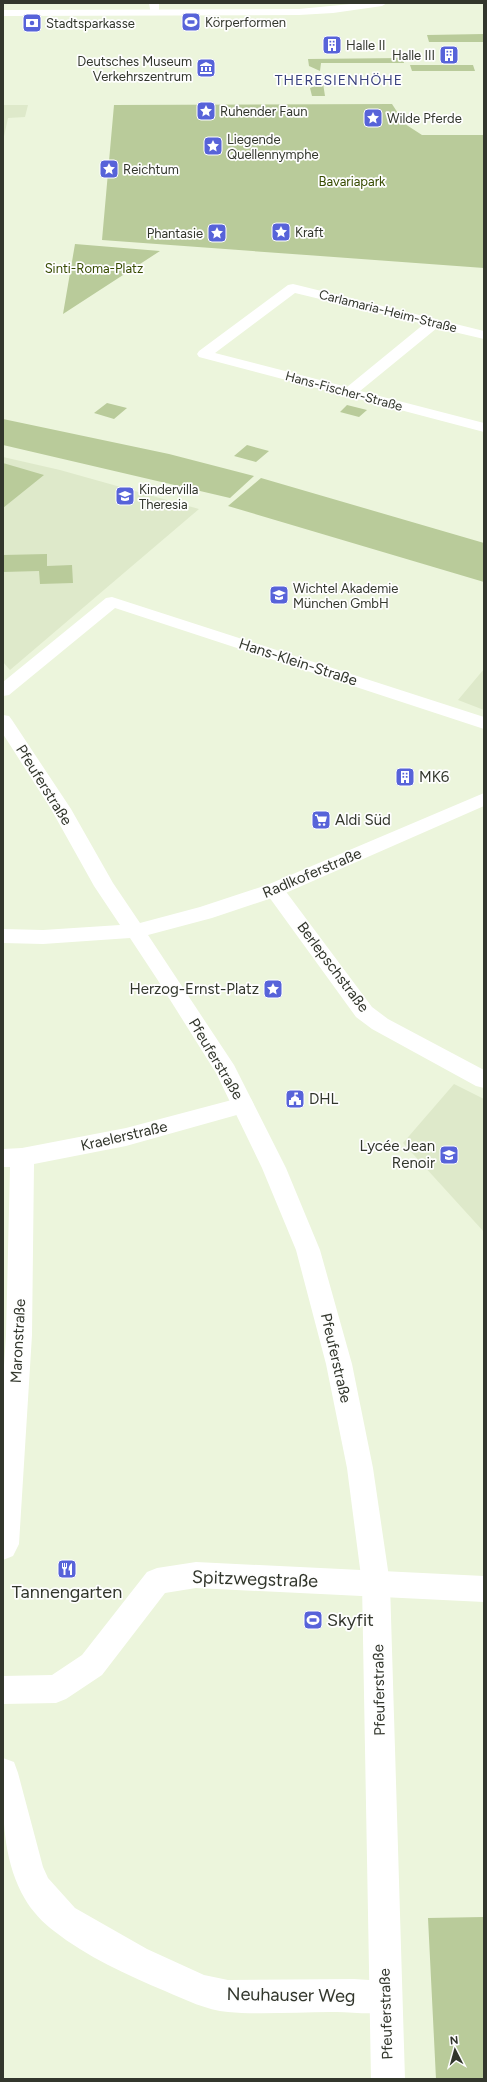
<svg xmlns="http://www.w3.org/2000/svg" width="487" height="2082" font-family="Figtree,sans-serif">
	<style>
		.built { fill: #dee9ca }
		.green { fill: #b9cb9a }
		.lines { fill: none; stroke-linecap: round; stroke-linejoin: round }
		.street { fill: #fff; fill-rule: evenodd }
		.secondary { fill: #fff; fill-rule: evenodd }
		.labels { text-anchor: middle; dominant-baseline: central; stroke-width: 3.5; stroke-linejoin: round; paint-order: stroke }
		.far-poi-label { font-size: 13px; fill: #32362c; stroke: #fefefe; text-anchor: start }
		.far-park-label { font-size: 13px; fill: #374b01; stroke: #fefefe }
		.far-street-label { font-size: 13px; fill: #32362c; stroke: #fefefe }
		.far-quarter-label { font-size: 14px; letter-spacing: 1px; fill: #39427e; stroke: #fefefe }
		.street-label { font-size: 15px; fill: #32362c; stroke: #fefefe }
		.poi-label { font-size: 15px; fill: #32362c; stroke: #fefefe; text-anchor: start }
		.near-street-label { font-size: 18px; fill: #32362c; stroke: #fefefe }
		.near-poi-label { font-size: 18px; fill: #32362c; stroke: #fefefe }
	</style>
	<rect width="100%" height="100%" fill="#ecf5dc"/>
	<path class="built" d="M3 105H28L25 117 8 118 3 141Z
		M3 457 60 470 199 509 10 670 3 662Z
		M484 669V710L458 700Z
		M454 1084 484 1099V1232L403 1143Z"/>
	<path class="green" d="M484 34V42H429L427 35Z
		M403 58 404 63H321L320 71 309 66 308 59Z
		M410 65H473L475 71H412Z
		M323 83 325 96H312L310 88Z
		M392 104 405 124 422 135H484V268L102 240 114 105Z
		M75 244 160 251 63 314Z
		M107 403 127 408 114 419 94 413Z
		M347 405 367 410 359 417 340 412Z
		M3 419 169 454 254 476 230 498 3 445Z
		M247 445 269 451 256 462 234 456Z
		M3 463 44 475 3 508Z
		M261 478 484 543V582L228 506Z
		M47 554V566L72 565 73 583 40 584 39 571 3 572V555Z
		M484 1917V2079H436L428 1918Z"/>
	<g class="lines">
		<path class="street" d="M149 3H159V15H151Z
			M293 284 484 331V339L437 328 360 391 484 423V432L199 357 197 354 199 351 288 285ZM295 293 424 324 347 387 215 353Z
			M112 597 484 717V729L115 608 9 695 3 696V682L106 598Z
			M274 883 281 885 372 1007 388 1019 484 1070V1088L476 1086 372 1029 356 1017 264 890 267 885Z
			M243 1097 251 1099 254 1105 251 1111 126 1146 34 1164 32 1335 19 1544 13 1556 3 1560V1381L6 1335 10 1167H3V1149L22 1148 126 1128Z
			M196 1562 484 1576V1602L196 1588 165 1593 102 1675 66 1699 56 1703 3 1704V1676L52 1675 82 1655 147 1572 157 1568Z
			M3 1758 14 1762 18 1773 43 1867 48 1878 75 1908 147 1949 204 1975 228 1980 354 1979 385 1981 397 1985 401 1997 397 2009C377 2017 352 2011 331 2012 298 2012 260 2015 228 2012 206 2010 186 2000 165 1991 127 1975 87 1957 54 1931 44 1924 31 1910 25 1899 0 1856 3 1806 3 1758Z"/>
		<path class="secondary" d="M361 3H387L382 6 333 13 299 15 3 16V10L299 9Z
			M3 715 9 716 12 720 71 809 113 883 140 923 200 907 267 885 484 793V806L281 895 212 918 148 935 234 1065 286 1168 320 1250 352 1364 373 1468 390 1584 405 2079H371L362 1584 347 1468 326 1364 296 1250 262 1168 216 1073 157 979 130 938 43 944 3 943V929L43 930 120 925 94 886 51 809 3 734Z"/>
	</g>
	<defs>
		<g id="stadium-square" transform="scale(1)"><rect x="-9" y="-9" width="18" height="18" rx="4" fill="#5763d9" stroke="#fefefe"/><path d="M0-5a6.5 5 0 1 0 0 10a6.5 5 0 1 0 0-10ZM-3.5-1.8h7v3.6h-7Z" fill="#fff"/></g>
		<g id="bank-square" transform="scale(1)"><rect x="-9" y="-9" width="18" height="18" rx="4" fill="#5763d9" stroke="#fefefe"/><path d="M-6-4H6V4H-6ZM0-2.3a2.3 2.3 0 1 0 0 4.6a2.3 2.3 0 1 0 0-4.6Z" fill="#fff"/></g>
		<g id="building-square" transform="scale(1)"><rect x="-9" y="-9" width="18" height="18" rx="4" fill="#5763d9" stroke="#fefefe"/><path d="M-4-6H4V6H1V3H-1V6H-4ZM-2.5-4.3h1.7v1.8h-1.7ZM.8-4.3h1.7v1.8H.8ZM-2.5-1h1.7V.8h-1.7ZM.8-1h1.7V.8H.8Z" fill="#fff"/></g>
		<g id="museum-square" transform="scale(1)"><rect x="-9" y="-9" width="18" height="18" rx="4" fill="#5763d9" stroke="#fefefe"/><path d="M0-6L6-3V-2H-6V-3ZM-5-1h2V3h-2ZM-1-1h2V3h-2ZM3-1h2V3H3ZM-6 4H6V6H-6Z" fill="#fff"/></g>
		<g id="sight-square" transform="scale(1)"><rect x="-9" y="-9" width="18" height="18" rx="4" fill="#5763d9" stroke="#fefefe"/><path d="M0-6L1.8-2.2L6-1.7L2.9 1.2L3.7 5.4L0 3.3L-3.7 5.4L-2.9 1.2L-6-1.7L-1.8-2.2Z" fill="#fff"/></g>
		<g id="school-square" transform="scale(1)"><rect x="-9" y="-9" width="18" height="18" rx="4" fill="#5763d9" stroke="#fefefe"/><path d="M0-5L7-2L0 1L-7-2ZM-4 1L0 2.5L4 1V4Q0 6-4 4Z" fill="#fff"/></g>
		<g id="supermarket-square" transform="scale(1)"><rect x="-9" y="-9" width="18" height="18" rx="4" fill="#5763d9" stroke="#fefefe"/><path d="M-6-5.5h2.5l.6 2H6L4.5 2H-2.5L-4.4-4H-6ZM-1.5 3.2a1.3 1.3 0 1 0 .1 0ZM3 3.2a1.3 1.3 0 1 0 .1 0Z" fill="#fff"/></g>
		<g id="civic-square" transform="scale(1)"><rect x="-9" y="-9" width="18" height="18" rx="4" fill="#5763d9" stroke="#fefefe"/><path d="M-.6-6.5H3V-4.5H.6V-3L4-1V1h2V6H-6V1h2V-1L-.6-3ZM-1.2 2.5V6h2.4V2.5Z" fill="#fff"/></g>
		<g id="restaurant-square" transform="scale(1)"><rect x="-9" y="-9" width="18" height="18" rx="4" fill="#5763d9" stroke="#fefefe"/><path d="M-5-6h1v4h1v-4h1v4h1v-4h1v5L-1.5 .5V6h-2V.5L-5-1ZM5-6V6H3V1.5H1.5Q1.5-4 5-6Z" fill="#fff"/></g>
	</defs>
	<g fill-rule="evenodd">
		<use href="#stadium-square" x="191" y="22"/>
		<use href="#bank-square" x="32" y="23"/>
		<use href="#building-square" x="332" y="45"/>
		<use href="#building-square" x="449" y="55"/>
		<use href="#museum-square" x="206" y="68"/>
		<use href="#sight-square" x="206" y="111"/>
		<use href="#sight-square" x="373" y="118"/>
		<use href="#sight-square" x="213" y="146"/>
		<use href="#sight-square" x="109" y="169"/>
		<use href="#sight-square" x="281" y="232"/>
		<use href="#sight-square" x="217" y="233"/>
		<use href="#school-square" x="125" y="496"/>
		<use href="#school-square" x="279" y="595"/>
		<use href="#building-square" x="405" y="777"/>
		<use href="#supermarket-square" x="321" y="820"/>
		<use href="#sight-square" x="273" y="989"/>
		<use href="#civic-square" x="295" y="1099"/>
		<use href="#school-square" x="449" y="1155"/>
		<use href="#restaurant-square" x="67" y="1569"/>
		<use href="#stadium-square" x="313" y="1620"/>
	</g>
	<g class="labels">
		<g class="far-poi-label">
			<text x="205" y="22">Körperformen</text>
			<text x="46" y="23">Stadtsparkasse</text>
			<text x="346" y="45">Halle II</text>
			<text x="435" y="55" text-anchor="end">Halle III</text>
			<text x="192" y="61" text-anchor="end">Deutsches Museum<tspan x="192" dy="15">Verkehrszentrum</tspan></text>
			<text x="220" y="111">Ruhender Faun</text>
			<text x="387" y="118">Wilde Pferde</text>
			<text x="227" y="139">Liegende<tspan x="227" dy="15">Quellennymphe</tspan></text>
			<text x="123" y="169">Reichtum</text>
			<text x="295" y="232">Kraft</text>
			<text x="203" y="233" text-anchor="end">Phantasie</text>
			<text x="139" y="489">Kindervilla<tspan x="139" dy="15">Theresia</tspan></text>
			<text x="293" y="588">Wichtel Akademie<tspan x="293" dy="15">München GmbH</tspan></text>
		</g>
		<g class="far-park-label">
			<text x="352" y="181">Bavariapark</text>
			<text x="94" y="268">Sinti-Roma-Platz</text>
		</g>
		<g class="far-street-label">
			<text transform="translate(388 311) rotate(14)">Carlamaria-Heim-Straße</text>
			<text transform="translate(344 391) rotate(15)">Hans-Fischer-Straße</text>
		</g>
		<g class="far-quarter-label">
			<text x="339" y="80">THERESIENHÖHE</text>
		</g>
		<g class="street-label">
			<text transform="translate(298 662) rotate(18)">Hans-Klein-Straße</text>
			<text transform="translate(44 785) rotate(58)">Pfeuferstraße</text>
			<text transform="translate(312 873) rotate(-23)">Radlkoferstraße</text>
			<text transform="translate(333 967) rotate(53)">Berlepschstraße</text>
			<text transform="translate(216 1059) rotate(59)">Pfeuferstraße</text>
			<text transform="translate(124 1136) rotate(-13)">Kraelerstraße</text>
			<text transform="translate(18 1341) rotate(-87)">Maronstraße</text>
			<text transform="translate(336 1358) rotate(77)">Pfeuferstraße</text>
			<text transform="translate(379 1690) rotate(-91)">Pfeuferstraße</text>
			<text transform="translate(386 2014) rotate(-92)">Pfeuferstraße</text>
		</g>
		<g class="poi-label">
			<text x="419" y="777">MK6</text>
			<text x="335" y="820">Aldi Süd</text>
			<text x="259" y="989" text-anchor="end">Herzog-Ernst-Platz</text>
			<text x="309" y="1099">DHL</text>
			<text x="435" y="1146" text-anchor="end">Lycée Jean<tspan x="435" dy="17">Renoir</tspan></text>
		</g>
		<g class="near-street-label">
			<text transform="translate(255 1579) rotate(2)">Spitzwegstraße</text>
			<text transform="translate(291 1995) rotate(1)">Neuhauser Weg</text>
		</g>
		<g class="near-poi-label">
			<text x="67" y="1592">Tannengarten</text>
			<text x="327" y="1620" text-anchor="start">Skyfit</text>
		</g>
	</g>
	<rect width="487" height="2082" fill="none" stroke="#32362c" stroke-width="8"/>
	<g transform="translate(455 2050) rotate(354)" stroke="#fefefe" stroke-width="3" paint-order="stroke">
	<path d="M0-3L7 15L0 10L-7 15Z" fill="#32362c"/>
	<text y="-6" font-size="11" font-weight="bold" text-anchor="middle" fill="#32362c">N</text>
	</g>
</svg>
